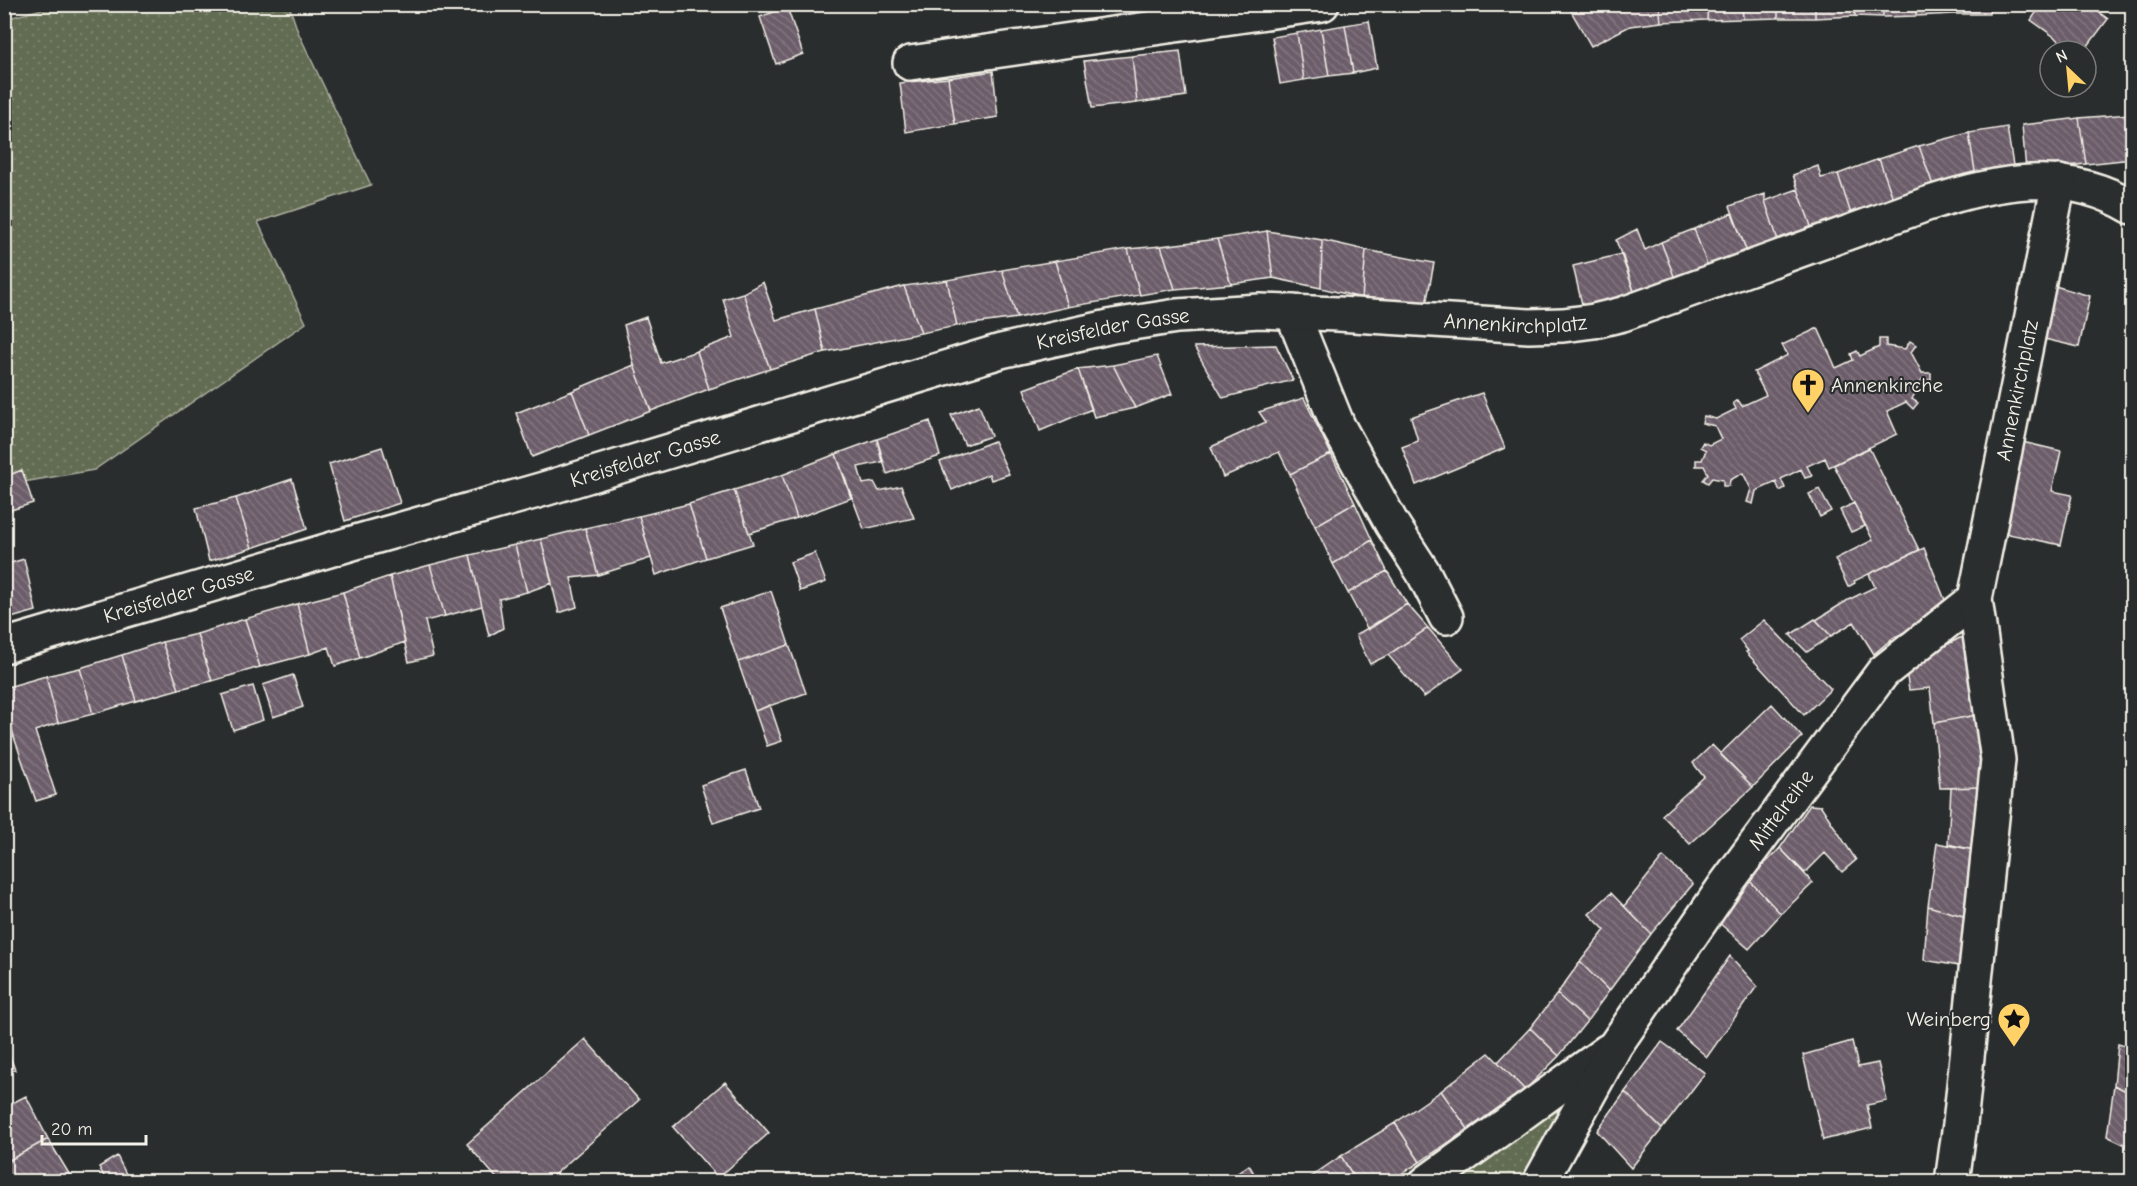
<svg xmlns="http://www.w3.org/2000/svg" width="2137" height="1186" font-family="'Comic Neue',sans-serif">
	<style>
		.green { fill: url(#green-dots); stroke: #abae9d; stroke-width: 1.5 }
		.building { fill: url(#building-back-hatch); stroke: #f4f1e8; stroke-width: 1.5 }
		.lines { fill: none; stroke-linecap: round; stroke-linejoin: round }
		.minor-casing { stroke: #f4f1e8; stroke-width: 38 }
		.minor { stroke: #2a2d2e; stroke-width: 33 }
		.labels { text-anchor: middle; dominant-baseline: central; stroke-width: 4.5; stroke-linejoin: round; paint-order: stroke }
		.street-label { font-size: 21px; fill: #f4f1e8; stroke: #2a2d2e }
		.poi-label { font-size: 21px; fill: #f4f1e8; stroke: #2a2d2e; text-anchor: start }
	</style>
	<defs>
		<pattern id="green-dots" width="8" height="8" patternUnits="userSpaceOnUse" patternTransform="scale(1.5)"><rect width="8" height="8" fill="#626c52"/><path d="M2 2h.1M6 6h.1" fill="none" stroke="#79816b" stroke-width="1.8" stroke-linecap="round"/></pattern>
		<pattern id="building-back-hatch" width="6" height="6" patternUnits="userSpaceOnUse" patternTransform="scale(1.5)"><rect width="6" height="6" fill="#6c5d6a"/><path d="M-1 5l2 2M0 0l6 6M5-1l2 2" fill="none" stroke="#82757f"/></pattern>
	</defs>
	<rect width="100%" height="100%" fill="#2a2d2e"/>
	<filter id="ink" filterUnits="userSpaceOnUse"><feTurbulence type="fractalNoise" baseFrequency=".0167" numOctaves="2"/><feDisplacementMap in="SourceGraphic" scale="12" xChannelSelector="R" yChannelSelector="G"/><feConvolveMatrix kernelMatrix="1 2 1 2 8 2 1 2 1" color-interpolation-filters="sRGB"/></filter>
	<g filter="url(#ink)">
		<path class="green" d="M57 5H289L298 32 371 185 258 222 306 323 94 470 5 485V19Z
			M1615 1046 1540 1181H1427Z"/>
		<path class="building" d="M1567 4H1659L1661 22 1630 26 1591 46Z
			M1659 4H1708L1707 20 1661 22Z
			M1708 4H1742L1743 19 1707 20Z
			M1742 4H1778V18L1743 19Z
			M1778 4H1815V18H1778Z
			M1815 4H1854L1855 16 1815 18Z
			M1854 4H1883V17L1855 16Z
			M1883 4H1916V16L1883 17Z
			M1916 4H1954V14L1916 16Z
			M1954 4H1990L1989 14H1954Z
			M2042 4H2087L2108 19 2084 51H2074L2031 20Z
			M787 7 803 54 776 64 760 17Z
			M1369 21 1377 68 1353 73 1345 25Z
			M1345 25 1353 73 1329 76 1321 29Z
			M1321 29 1329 76 1304 80 1297 33Z
			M1297 33 1304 80 1280 84 1272 37Z
			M1180 51 1186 96 1137 103 1132 56Z
			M1132 56 1137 103 1092 108 1084 61Z
			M993 71 998 117 955 124 948 78Z
			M948 78 955 124 906 132 900 83Z
			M2130 114 2132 129V159L2086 164 2079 118Z
			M2079 118 2086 164 2026 170 2022 125Z
			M2007 127 2014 172 1976 178 1969 133Z
			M1969 133 1976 178 1934 188 1919 146Z
			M1919 146 1934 188 1894 201 1879 159Z
			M1879 159 1894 201 1852 217 1838 174Z
			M1818 166 1821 178 1838 174 1852 217 1812 229 1793 175Z
			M1798 189 1812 229 1779 243 1765 201Z
			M1765 194V201L1779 243 1748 255 1730 206Z
			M1732 213 1748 255 1709 270 1694 229Z
			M1637 229 1645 250 1661 242 1677 284 1637 300 1616 240Z
			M1694 229 1709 270 1677 284 1661 242Z
			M1267 231 1273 278 1231 284 1217 239Z
			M1267 231 1322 240 1321 288 1273 278Z
			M1217 239 1231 284 1175 289 1161 246Z
			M1322 240 1366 250 1362 298 1321 288Z
			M1161 246 1175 289 1140 295 1128 249Z
			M1128 249 1140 295 1068 307 1055 261Z
			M1366 250 1434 263 1425 310 1362 298Z
			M1622 254 1637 300 1585 317 1573 266Z
			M1055 261 1068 307 1017 318 1002 270Z
			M1002 270 1017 318 957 326 947 280Z
			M947 280 957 326 921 333 904 286Z
			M763 282 776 320 815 309 825 352 770 369 743 293Z
			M904 286 921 333 825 352 815 309Z
			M2055 286 2090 296 2079 347 2044 339Z
			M743 293 770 369 709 389 697 351 734 337 723 299Z
			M646 317 661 363 697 351 709 389 651 411 634 365 624 325Z
			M1818 328 1836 368 1853 360 1851 354 1857 351 1860 356 1879 347V339H1886V346L1905 349 1910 341 1916 345 1911 352 1922 373H1931V380L1922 379 1912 399 1918 403 1913 409 1906 402 1887 411 1897 434 1829 467 1825 458 1807 466 1812 476 1805 478 1801 469 1781 479 1785 488 1780 491 1776 482 1756 491 1753 504 1747 502 1751 489 1743 473 1730 480 1729 486H1723V480L1712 478 1708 483 1703 480 1708 474 1704 466H1696V460H1702L1706 450 1700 447 1703 442 1709 445 1721 439 1715 426 1702 423 1704 416 1716 419 1736 409 1733 403 1738 400 1742 406 1766 395 1754 372 1788 355 1782 345Z
			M1276 345 1293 380 1223 398 1194 347Z
			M1157 356 1172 394 1135 408 1113 365Z
			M634 365 651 411 589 435 572 391Z
			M1113 365 1135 408 1094 417 1078 369Z
			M1078 369 1092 409 1040 431 1024 389Z
			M572 391 589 435 532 457 516 413Z
			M1482 393 1505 448 1416 485 1402 447 1418 441 1411 417Z
			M1304 398 1331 454 1290 474 1279 452 1223 477 1211 447 1266 422 1259 412Z
			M979 405 991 436 965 445 951 415Z
			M930 421 940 456 887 474 877 439Z
			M877 439 882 462 858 467 863 484 874 482 879 491 901 486 914 518 864 529 836 454Z
			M994 441 1009 474 991 480 989 474 952 490 940 462Z
			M2018 441 2061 451 2052 491 2072 495 2061 545 1999 532Z
			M382 447 400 503 345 521 329 464Z
			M1869 448 1919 550 1854 581 1855 583 1848 587 1835 559 1873 540 1834 465Z
			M836 454 851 498 797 518 782 475Z
			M1331 454 1355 503 1315 526 1290 474Z
			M22 470 33 503 8 511 4 500V477Z
			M782 475 797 518 749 533 734 490Z
			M292 479 307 529 252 548 236 498Z
			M1819 489 1831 511 1820 517 1809 494Z
			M734 490 753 544 706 558 689 504Z
			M236 498 252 548 209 561 196 508Z
			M1355 503 1372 540 1333 564 1315 526Z
			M1854 503 1865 526 1851 532 1840 510Z
			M689 504 706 558 656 575 639 516Z
			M639 516 651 558 598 575 585 528Z
			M585 528 598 575 571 578 577 607 559 613 541 539Z
			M541 539 552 583 527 592 515 545Z
			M1372 540 1387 571 1348 593 1333 564Z
			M515 545 527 592 499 599 503 628 489 636 470 555Z
			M1924 548 1949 610 1893 638 1874 654 1854 622 1831 636 1816 620 1848 600 1875 587 1869 574Z
			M815 553 826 582 800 591 790 562Z
			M470 555 482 606 445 616 430 565Z
			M24 559 36 611 4 620V565Z
			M430 565 445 616 425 621 433 656 409 662 390 576Z
			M1387 571 1407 604 1368 630 1348 593Z
			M390 576 405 642 360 658 343 592Z
			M771 591 789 645 738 662 720 608Z
			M343 592 360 658 335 666 329 647 310 654 297 604Z
			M297 604 310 654 260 667 245 619Z
			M1407 604 1428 628 1388 655 1370 664 1356 635Z
			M245 619 260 667 212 681 197 634Z
			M1815 619 1831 636 1807 652 1790 635Z
			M1764 620 1831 689 1804 715 1746 652 1748 651 1739 640Z
			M1428 628 1463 669 1424 697 1388 655Z
			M197 634 212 681 179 689 162 642Z
			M1964 636 1977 715 1934 723 1930 688 1909 690 1906 671 1936 650Z
			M162 642 179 689 136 701 122 655Z
			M789 645 806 693 755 711 738 662Z
			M122 655 136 701 93 714 80 668Z
			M80 668 93 714 58 723 46 676Z
			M293 675 303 707 273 717 263 685Z
			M46 676 58 723 35 731 56 795 36 801 14 737 4 700V688Z
			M253 686 263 720 233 730 222 695Z
			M4 700 14 737 4 739Z
			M1772 704 1802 737 1753 787 1720 754Z
			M770 705 782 741 767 746 755 711Z
			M1977 715 1981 787 1940 788 1934 723Z
			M1712 745 1753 787 1690 844 1662 815 1704 777 1693 763Z
			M746 770 759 808 713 823 701 785Z
			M1981 787 1974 850 1948 844 1951 788Z
			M1810 805 1821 806 1856 860 1842 872 1825 853 1805 873 1780 848Z
			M1937 843 1974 850 1967 917 1928 906Z
			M1780 848 1813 883 1781 914 1749 880Z
			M1663 857 1693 884 1651 934 1624 906Z
			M1749 880 1781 914 1749 949 1717 921Z
			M1611 893 1651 934 1609 991 1580 962 1605 930 1589 914Z
			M1928 906 1967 917 1965 967 1924 960Z
			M1730 956 1757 986 1707 1057 1677 1031Z
			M1580 962 1609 991 1587 1021 1557 994Z
			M1557 994 1587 1021 1559 1056 1530 1028Z
			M1530 1028 1559 1056 1525 1090 1498 1062Z
			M585 1039 639 1100 546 1182H500L467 1144Z
			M4 1041 15 1070 4 1074Z
			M1852 1041 1858 1067 1878 1063 1887 1101 1867 1105 1872 1128 1823 1140 1803 1055Z
			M1662 1042 1705 1073 1662 1129 1625 1092Z
			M2118 1044 2132 1048V1094L2114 1085Z
			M1489 1053 1525 1090 1468 1129 1441 1091Z
			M725 1082 769 1133 718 1178 673 1127Z
			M2114 1085 2132 1094V1148L2107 1136Z
			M1441 1091 1468 1129 1420 1162 1395 1123Z
			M1625 1092 1662 1129 1631 1168 1597 1131Z
			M26 1096 48 1139 4 1163V1107Z
			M1395 1123 1420 1162 1389 1182H1357L1341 1156Z
			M48 1139 74 1182H12L4 1168V1163Z
			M117 1156 130 1182H107L99 1167Z
			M1341 1156 1357 1182H1303Z
			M1249 1165 1259 1182H1225Z"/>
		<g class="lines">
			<g class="minor-casing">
				<g id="minor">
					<path d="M910 63 1322 4"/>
					<path d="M1292 312 1338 426 1392 524 1423 572 1446 617"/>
					<path id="s1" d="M4 646 363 540 544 489 1001 351 1113 326 1177 316 1260 311 1338 314 1529 326 1563 325 1594 321 1623 314 1927 204C1997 181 2066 167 2132 207"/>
					<path d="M1427 1182 1608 1051"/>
					<path id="s2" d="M1540 1182 1615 1046 1726 884 1883 672 1975 599"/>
					<path id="s3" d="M1952 1182 1960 1124 1998 760 1975 599 2059 182"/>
				</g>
			</g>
			<use href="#minor" class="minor"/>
		</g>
	</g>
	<defs>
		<g id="church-pin" transform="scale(1.725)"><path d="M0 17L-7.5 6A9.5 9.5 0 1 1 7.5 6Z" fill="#ffd166" stroke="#2a2d2e"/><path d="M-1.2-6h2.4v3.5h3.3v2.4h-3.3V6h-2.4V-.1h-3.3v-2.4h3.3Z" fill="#111"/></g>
		<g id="sight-pin" transform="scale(1.725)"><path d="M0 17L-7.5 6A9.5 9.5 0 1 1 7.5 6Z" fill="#ffd166" stroke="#2a2d2e"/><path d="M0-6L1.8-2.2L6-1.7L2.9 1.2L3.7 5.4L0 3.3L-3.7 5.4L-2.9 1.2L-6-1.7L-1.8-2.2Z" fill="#111"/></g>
	</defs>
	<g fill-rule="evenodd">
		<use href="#church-pin" x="1808" y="385"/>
		<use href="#sight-pin" x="2014" y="1019"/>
	</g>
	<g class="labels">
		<g class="street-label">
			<text stroke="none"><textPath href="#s1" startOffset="1558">Annenkirchplatz</textPath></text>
			<text stroke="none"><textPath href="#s1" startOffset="1154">Kreisfelder Gasse</textPath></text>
			<text stroke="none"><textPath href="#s3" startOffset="800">Annenkirchplatz</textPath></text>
			<text stroke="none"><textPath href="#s1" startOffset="668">Kreisfelder Gasse</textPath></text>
			<text stroke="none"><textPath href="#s1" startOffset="182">Kreisfelder Gasse</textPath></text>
			<text stroke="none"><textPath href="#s2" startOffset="444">Mittelreihe</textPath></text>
		</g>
		<g class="poi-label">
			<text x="1831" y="385">Annenkirche</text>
			<text x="1991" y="1019" text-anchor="end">Weinberg</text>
		</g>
	</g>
	<rect width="2137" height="1186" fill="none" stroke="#2a2d2e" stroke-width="24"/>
	<rect x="12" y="12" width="2113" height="1162" fill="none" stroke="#f4f1e8" stroke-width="2" filter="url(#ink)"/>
	<g transform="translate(2068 69) rotate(334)"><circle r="28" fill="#2a2d2e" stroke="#7b7b78" stroke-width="1.5"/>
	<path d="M0-4.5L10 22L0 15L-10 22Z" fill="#ffd166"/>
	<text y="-9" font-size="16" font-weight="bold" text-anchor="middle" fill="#f4f1e8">N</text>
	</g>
	<path d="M42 1135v9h104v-9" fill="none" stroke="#f4f1e8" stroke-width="3"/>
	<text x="51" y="1135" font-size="18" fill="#f4f1e8" stroke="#2a2d2e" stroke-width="4.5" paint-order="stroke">20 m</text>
</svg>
